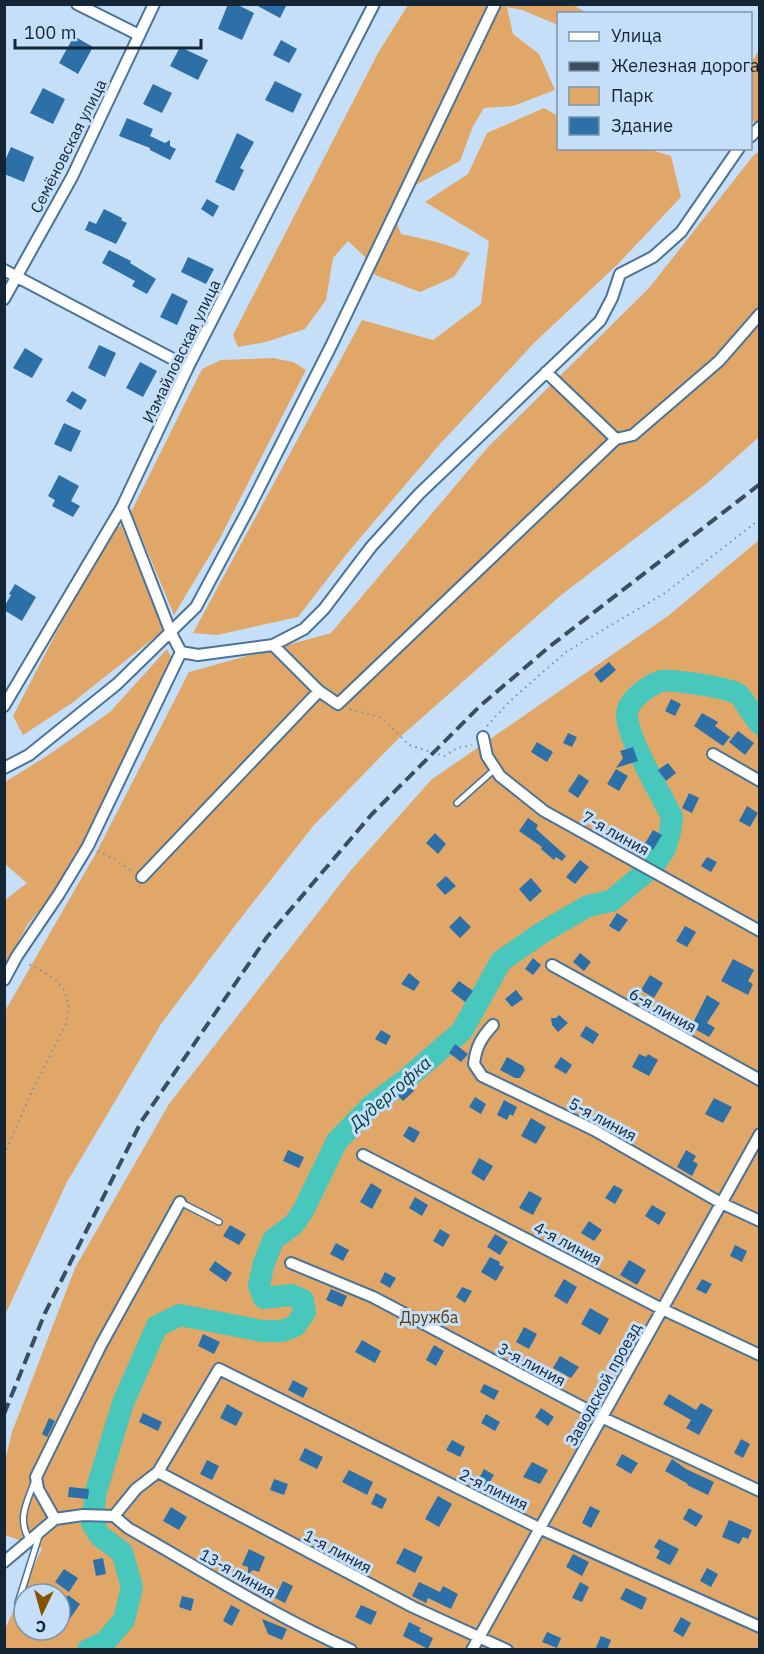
<svg xmlns="http://www.w3.org/2000/svg" width="764" height="1654" font-family="'IBM Plex Sans',sans-serif">
	<style>
		.green { fill: #e1a768; fill-rule: evenodd }
		.lines { fill: none; stroke-linecap: round; stroke-linejoin: round }
		.river { stroke: #48c7bc; stroke-width: 22 }
		.building { fill: #2d6fa7 }
		.service-casing { stroke: #4a7398; stroke-width: 8 }
		.minor-casing { stroke: #4a7398; stroke-width: 14 }
		.path { stroke: #7b91a7; stroke-width: 2; stroke-dasharray: 1.5 4.5; stroke-linecap: butt }
		.service { stroke: #fff; stroke-width: 5 }
		.minor { stroke: #fff; stroke-width: 10 }
		.rail { stroke: #3b4e60; stroke-width: 4; stroke-dasharray: 12 6; stroke-linecap: butt }
		.labels { text-anchor: middle; dominant-baseline: central; stroke-width: 6; stroke-linejoin: round; paint-order: stroke }
		.street-label { font-size: 16px; fill: #142535; stroke: #c5dff8 }
		.park-label { font-size: 16px; fill: #613a01; stroke: #c5dff8 }
		.water-label { font-size: 18px; font-style: italic; fill: #05413d; stroke: #c5dff8 }
	</style>
	<rect width="100%" height="100%" fill="#c5dff8"/>
	<path class="green" d="M408 5H573L587 13 558 14V25L522 10 507 7 513 34 539 54 555 90 513 106 484 108 473 126 460 161 412 187 390 205 401 234 437 242 470 253 454 277 420 292 375 275 365 257 348 241 333 258 326 300 305 329 266 342 238 347 233 335 378 53Z
		M759 50V123L751 121 750 65Z
		M544 108 558 116V148L649 149 671 156 681 197 618 264 535 342 440 444 349 551 298 617 217 635 193 633 362 320 433 340 481 304 489 241 425 202 468 174 487 133Z
		M759 151V437L706 484 560 596 399 738 314 825 237 923 161 1024 67 1182 5 1315V1011L96 853 189 672 331 633 488 447 649 288 753 156Z
		M273 358 293 362 306 370 219 540 174 615 131 512 202 369 221 360Z
		M121 525 164 630 72 703 23 735 13 716 56 633 113 531Z
		M759 540V1649L359 1650 318 1631 345 1649H5V1629L42 1548 5 1535V1461L12 1432 75 1268 169 1104 351 870 431 780 668 616ZM24 1594H60V1630H24Z
		M167 649 172 659 80 848 48 900 28 924 5 965V900L27 883 5 864V782L47 756 110 712Z"/>
	<g class="lines">
		<path class="river" d="M88 1650 105 1642 124 1620 132 1587 122 1552 100 1536 92 1523 96 1491 123 1403 157 1326 180 1315 262 1331H282L295 1326 305 1312 303 1300 291 1295 264 1298 259 1286 263 1266 273 1240 294 1224 303 1211 337 1141 372 1105 404 1081 462 1031 501 961 543 932 588 906 611 901 654 865 665 849 670 832 672 817C661 794 627 738 627 715 627 700 648 686 661 681 670 679 731 688 738 694 743 697 753 717 760 724"/>
	</g>
	<path class="building" d="M228 4H236L254 13 242 40 218 29Z
		M254 4H287L280 18Z
		M74 36 93 47 78 74 59 63Z
		M281 40 297 49 289 63 273 55Z
		M180 47 208 60 198 80 170 66Z
		M275 81 302 94 293 113 265 100Z
		M153 84 172 93 162 113 143 104Z
		M43 88 65 99 53 124 30 113Z
		M127 118 153 129 150 136 165 143 170 140V146L176 149 170 160 150 150V148L119 136Z
		M237 133 254 142 240 168 244 170 234 191 215 182Z
		M11 147 34 157 24 182 4 174V163Z
		M207 199 219 206 213 217 201 209Z
		M104 209 122 218 121 220 127 223 116 244 85 230 89 221 96 224Z
		M109 250 131 261 130 263 156 279 147 294 132 286 135 281 102 263Z
		M188 257 214 269 206 284 181 272Z
		M172 293 188 301 177 325 160 317Z
		M99 345 116 353 105 377 88 368Z
		M25 348 43 359 32 378 13 368Z
		M140 362 157 371 143 397 126 388Z
		M72 391 87 400 81 410 66 401Z
		M64 423 81 431 71 452 54 444Z
		M59 475 79 486 71 501 80 506 73 517 52 506 55 500 48 496Z
		M15 584 36 597 22 621 4 610V607L11 595 9 594Z
		M609 662 616 670 601 683 594 674Z
		M671 699 681 704 675 716 665 711Z
		M702 713 718 722 715 726 730 737 723 746 694 726Z
		M738 731 754 743 745 755 729 742Z
		M568 733 577 737 572 747 563 743Z
		M537 742 553 752 547 762 531 752Z
		M633 747 638 761 616 768 623 758 620 751Z
		M668 763 676 773 666 781 658 770Z
		M616 769 628 776 619 791 607 784Z
		M579 774 589 781 578 798 568 791Z
		M689 793 699 798 692 813 682 808Z
		M747 806 758 813 750 827 739 821Z
		M528 818 538 825 536 829 566 856 562 861 556 857 554 860 541 849 542 847 519 831Z
		M653 830 662 835 653 850 644 845Z
		M435 833 446 844 438 854 426 843Z
		M707 857 717 862 711 872 701 866Z
		M580 860 589 867 575 884 566 877Z
		M446 876 456 886 445 895 436 885Z
		M531 878 542 891 530 902 519 889Z
		M617 913 628 920 619 932 609 926Z
		M460 916 471 927 460 938 449 927Z
		M685 926 696 932 687 947 676 941Z
		M580 953 591 962 584 971 573 962Z
		M533 958 541 965 533 975 525 969Z
		M733 959 754 970 748 981 753 984 748 995 721 981Z
		M409 973 420 982 414 991 401 984Z
		M650 975 663 983 654 998 641 990Z
		M459 981 473 991 465 1002 451 991Z
		M516 990 523 999 512 1007 505 999Z
		M707 995 720 1003 707 1023 715 1028 709 1037 691 1027Z
		M559 1015 568 1023 558 1032 552 1025 551 1018H556Z
		M586 1026 599 1034 593 1044 580 1036Z
		M381 1030 391 1036 386 1045 375 1039Z
		M455 1044 468 1054 461 1062 449 1053Z
		M639 1054 646 1057 648 1054 658 1060 649 1076 632 1067Z
		M507 1057 523 1066 525 1070 520 1078H515L500 1070Z
		M561 1057 572 1065 566 1074 554 1067Z
		M407 1082 414 1091 403 1101 395 1092Z
		M475 1097 486 1104 481 1114 469 1107Z
		M714 1098 732 1107 723 1123 705 1114Z
		M504 1100 517 1107 513 1116 510 1114 507 1120 497 1115Z
		M531 1118 546 1127 536 1144 521 1136Z
		M409 1126 420 1132 414 1143 403 1136Z
		M288 1150 304 1157 299 1168 283 1161Z
		M686 1150 696 1156 693 1161 698 1164 692 1176 677 1167Z
		M479 1158 493 1166 484 1181 471 1173Z
		M371 1183 382 1190 372 1209 360 1202Z
		M614 1185 623 1190 615 1204 605 1198Z
		M529 1191 542 1198 533 1215 519 1208Z
		M415 1197 428 1205 422 1216 409 1208Z
		M652 1205 666 1213 659 1225 645 1216Z
		M589 1221 602 1230 594 1241 581 1233Z
		M230 1225 246 1234 239 1245 223 1236Z
		M440 1229 450 1235 443 1247 433 1241Z
		M495 1234 508 1242 500 1255 487 1247Z
		M336 1243 349 1250 343 1261 330 1254Z
		M735 1245 747 1251 742 1262 730 1256Z
		M490 1257 500 1262 499 1265 504 1267 496 1281 481 1272Z
		M629 1260 646 1270 637 1285 620 1275Z
		M215 1261 232 1273 226 1282 209 1270Z
		M385 1272 396 1278 390 1288 380 1282Z
		M564 1279 577 1287 567 1304 554 1296Z
		M702 1279 712 1284 706 1294 696 1289Z
		M462 1287 472 1291 465 1303 456 1297Z
		M331 1289 347 1296 342 1307 326 1300Z
		M590 1308 609 1319 600 1335 581 1324Z
		M524 1327 537 1334 529 1349 516 1342Z
		M203 1334 220 1342 214 1354 198 1346Z
		M362 1340 381 1351 375 1363 355 1352Z
		M434 1345 444 1351 436 1366 426 1360Z
		M560 1356 579 1367 571 1378 553 1368Z
		M293 1380 308 1388 303 1398 288 1390Z
		M484 1384 499 1391 494 1400 480 1392Z
		M669 1394 696 1410 701 1403 713 1410 699 1435 686 1428 691 1420 663 1404Z
		M227 1404 243 1413 236 1426 220 1418Z
		M541 1408 554 1417 548 1426 535 1417Z
		M143 1413 162 1422 158 1431 139 1422Z
		M486 1414 500 1422 495 1431 481 1423Z
		M49 1418 55 1421 47 1437 42 1434Z
		M741 1439 750 1444 743 1458 734 1453Z
		M452 1440 465 1447 460 1457 446 1450Z
		M305 1448 323 1457 317 1469 299 1460Z
		M622 1454 638 1463 631 1474 616 1465Z
		M672 1459 686 1469 714 1482 708 1495 687 1485 688 1484 665 1471Z
		M207 1460 219 1466 212 1480 200 1474Z
		M532 1462 548 1470 540 1484 523 1477Z
		M484 1469 494 1475 486 1488 477 1482Z
		M349 1470 373 1482 367 1495 342 1482Z
		M274 1479 288 1484 284 1495 270 1490Z
		M69 1487 89 1489 88 1499 68 1497Z
		M376 1493 387 1499 382 1509 371 1504Z
		M438 1496 452 1504 439 1527 425 1519Z
		M590 1506 600 1511 591 1528 582 1523Z
		M171 1507 187 1517 179 1530 163 1521Z
		M689 1508 703 1516 696 1527 683 1519Z
		M729 1520 752 1530 748 1539 743 1537 739 1544 722 1537Z
		M659 1539 679 1549 670 1565 656 1558 660 1551 654 1547Z
		M404 1548 423 1557 415 1573 396 1563Z
		M249 1549 265 1557 259 1572 253 1570 248 1574V1567L242 1565Z
		M573 1554 589 1562 582 1576 566 1567Z
		M103 1558 106 1574 96 1576 93 1560Z
		M707 1568 718 1574 711 1587 700 1581Z
		M64 1569 78 1578 69 1592 55 1582Z
		M283 1581 293 1586 285 1603 275 1598Z
		M419 1582 440 1592 443 1586 458 1594 451 1609 428 1598 426 1603 412 1596Z
		M580 1582 589 1587 582 1602 572 1598Z
		M626 1588 647 1598 642 1610 620 1599Z
		M68 1595 80 1604 60 1633V1607Z
		M182 1596 194 1599 191 1611 179 1607Z
		M231 1605 240 1610 232 1626 223 1621Z
		M361 1605 377 1612 371 1625 355 1617Z
		M681 1617 691 1623 683 1637 673 1631Z
		M262 1619 287 1629 282 1640 268 1634Z
		M409 1622 421 1628 419 1631 433 1638 428 1649 403 1636Z
		M547 1632 561 1638 557 1648 542 1642Z
		M601 1636 611 1640 607 1650H595Z"/>
	<g class="lines">
		<g class="service-casing">
			<path id="service" d="M457 803 495 769
				M180 1202 219 1222
				M30 1541C17 1520 26 1504 34 1483
				M18 1603 39 1536"/>
		</g>
		<g class="minor-casing">
			<path id="minor" d="M77 4 139 35
				M750 137 760 127
				M4 270 188 367
				M4 299 72 177 154 4
				M546 372 616 439
				M122 507 171 633 181 652
				M273 645 319 691 338 704 616 439 633 435 719 361 760 314
				M181 652 198 655 273 645 304 629 324 609 371 547 419 494 600 321 612 298 620 274 653 257 681 232 739 148
				M4 706 122 507 188 367 374 4
				M483 737 487 756 500 776 544 811 760 931
				M713 754 760 781
				M4 768 29 755 117 684 196 607 249 508 332 344 495 4
				M142 877 319 691
				M552 965 760 1080
				M4 980 17 956 59 894 88 846 181 652
				M493 1025C481 1038 476 1047 474 1064L482 1076 594 1130 721 1203 760 1221
				M363 1155 662 1309 760 1355
				M291 1263 373 1297 601 1417 760 1491
				M158 1472 413 1607 507 1650
				M114 1516 136 1489 158 1472 219 1369 541 1529 760 1627
				M114 1516 128 1528C202 1570 274 1616 351 1650
				M55 1519 38 1489 36 1477 101 1345 180 1202
				M4 1562 55 1519 83 1515 114 1516
				M472 1650 760 1134"/>
		</g>
		<path class="path" d="M350 709 382 718 409 745 444 756 457 748 472 745
			M487 726 510 701 566 652 665 593 760 519
			M98 851 116 860 132 871
			M4 1155 33 1089 66 1024 69 1005 64 990 55 979 27 963"/>
		<use href="#service" class="service"/>
		<use href="#minor" class="minor"/>
		<path class="rail" d="M4 1414 45 1313 141 1122 267 937 372 814 480 706 549 647 760 484"/>
	</g>
	<g class="labels">
		<g class="street-label">
			<text transform="translate(68 146) rotate(-63)">Семёновская улица</text>
			<text transform="translate(181 351) rotate(-64)">Измайловская улица</text>
			<text transform="translate(616 833) rotate(29)">7-я линия</text>
			<text transform="translate(663 1010) rotate(29)">6-я линия</text>
			<text transform="translate(603 1119) rotate(28)">5-я линия</text>
			<text transform="translate(568 1243) rotate(28)">4-я линия</text>
			<text transform="translate(532 1364) rotate(28)">3-я линия</text>
			<text transform="translate(603 1384) rotate(-61)">Заводской проезд</text>
			<text transform="translate(494 1489) rotate(26)">2-я линия</text>
			<text transform="translate(338 1551) rotate(28)">1-я линия</text>
			<text transform="translate(238 1573) rotate(29)">13-я линия</text>
		</g>
		<g class="park-label">
			<text x="429" y="1317">Дружба</text>
		</g>
		<g class="water-label">
			<text transform="translate(390 1093) rotate(-41)">Дудергофка</text>
		</g>
	</g>
	<rect width="764" height="1654" fill="none" stroke="#142535" stroke-width="12"/>
	<rect x="557" y="12" width="195" height="138" fill="#c5dff8" stroke="#7e95aa" stroke-width="1.5"/>
	<rect x="569" y="32" width="30" height="9" fill="#ffffff" stroke="#7e95aa" stroke-width="1.5"/>
	<text x="611" y="42" font-size="18" fill="#142535">Улица</text>
	<rect x="569" y="62" width="30" height="9" fill="#3b4e60" stroke="#7e95aa" stroke-width="1.5"/>
	<text x="611" y="72" font-size="18" fill="#142535">Железная дорога</text>
	<rect x="569" y="87" width="30" height="18" fill="#e1a768" stroke="#7e95aa" stroke-width="1.5"/>
	<text x="611" y="102" font-size="18" fill="#142535">Парк</text>
	<rect x="569" y="117" width="30" height="18" fill="#2d6fa7" stroke="#7e95aa" stroke-width="1.5"/>
	<text x="611" y="132" font-size="18" fill="#142535">Здание</text>
	<g transform="translate(42 1612) rotate(185)"><circle r="28" fill="#c5dff8" stroke="#7e95aa" stroke-width="1.5"/>
	<path d="M0-4.5L10 22L0 15L-10 22Z" fill="#875100"/>
	<text y="-9" font-size="16" font-weight="bold" text-anchor="middle" fill="#142535">С</text>
	</g>
	<path d="M15 39v9h186v-9" fill="none" stroke="#142535" stroke-width="3"/>
	<text x="24" y="39" font-size="18" fill="#142535" stroke="#c5dff8" stroke-width="4.5" paint-order="stroke">100 m</text>
</svg>
